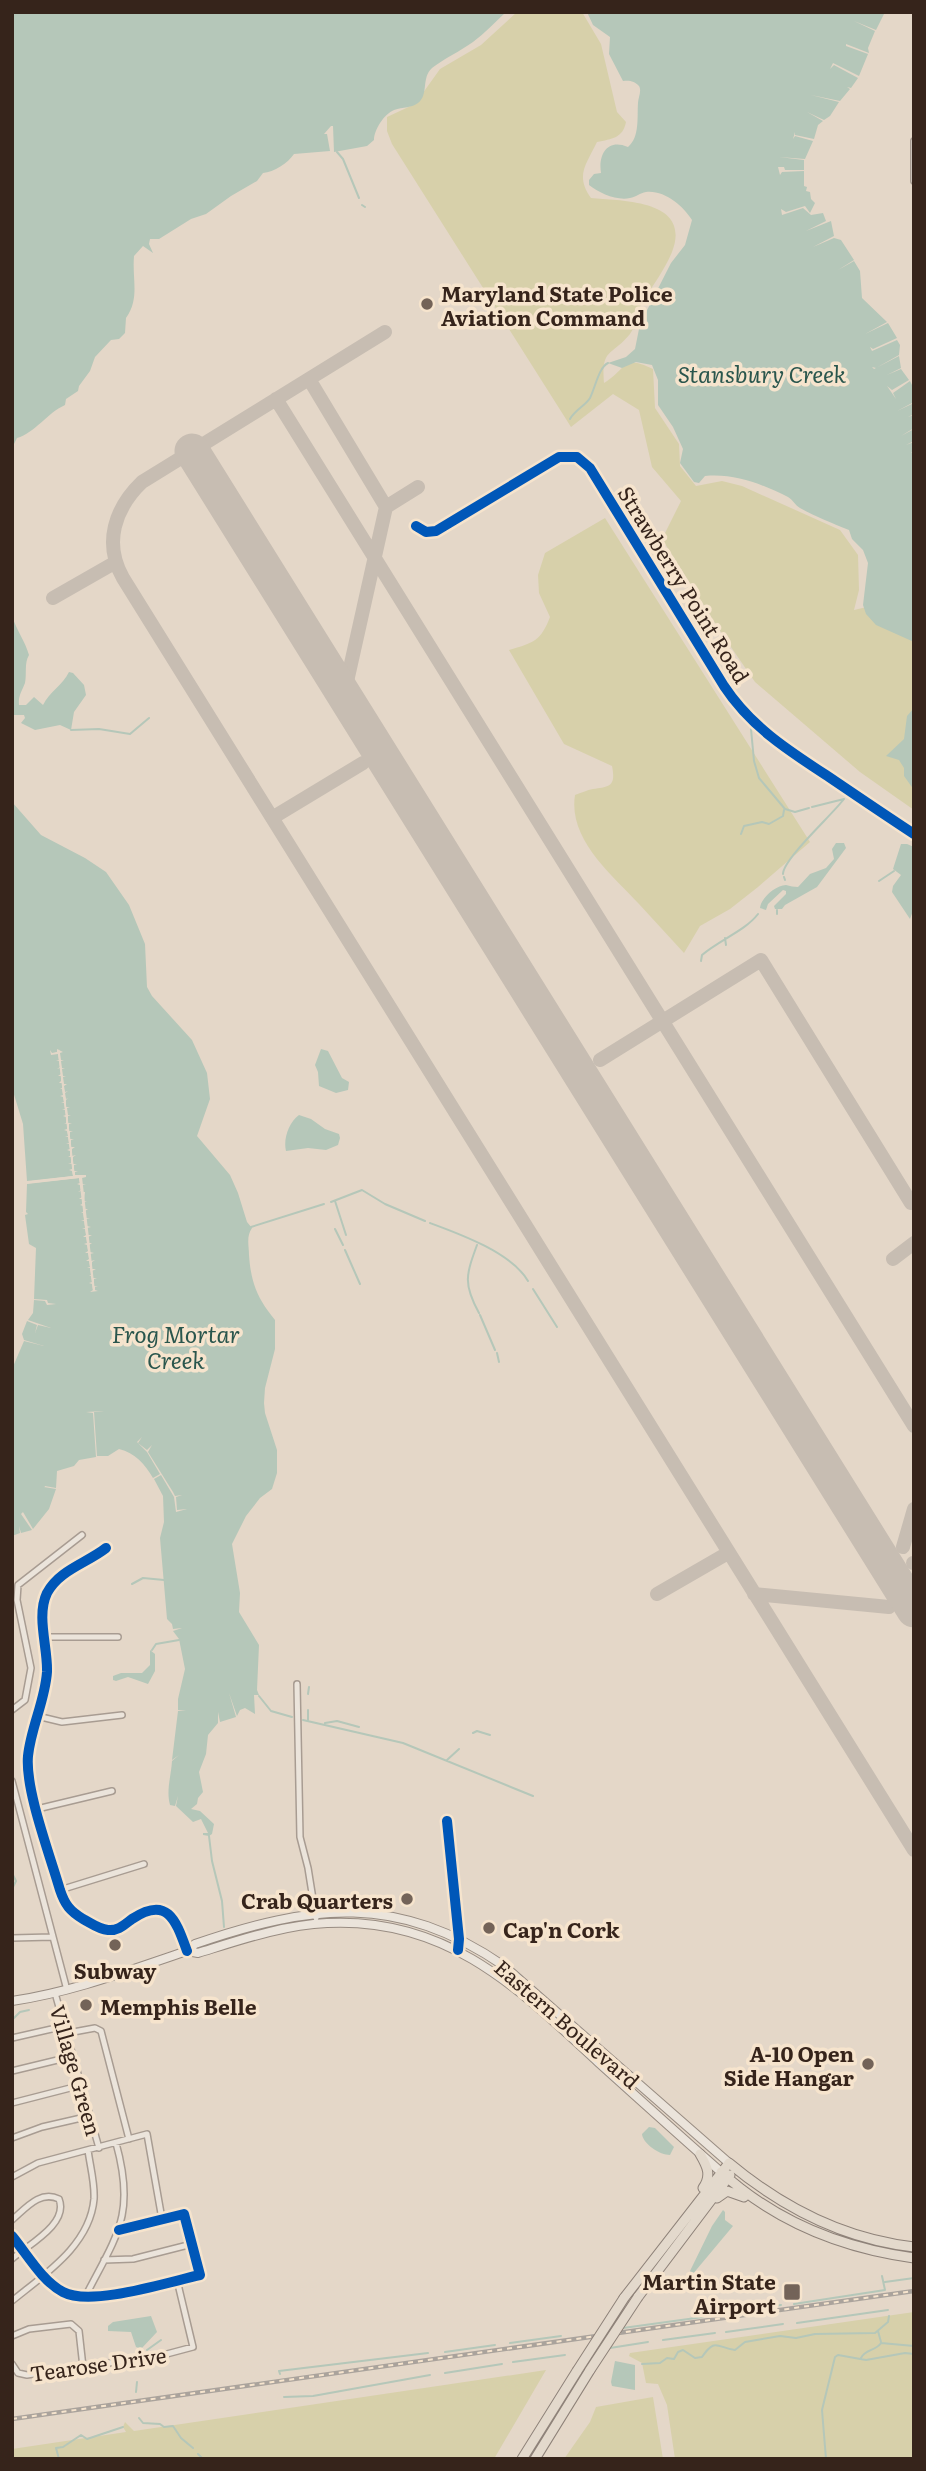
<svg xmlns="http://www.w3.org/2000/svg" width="926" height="2471" font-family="Literata,serif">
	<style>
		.green { fill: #d7d0aa }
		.water { fill: #b5c7b9 }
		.pier { fill: #e4d7c8 }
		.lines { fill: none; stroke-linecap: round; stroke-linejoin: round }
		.stream { stroke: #b5c7b9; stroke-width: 2 }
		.taxiway { stroke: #c7bdb2; stroke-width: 14 }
		.runway { stroke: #c7bdb2; stroke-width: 35 }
		.street-casing { stroke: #a89c92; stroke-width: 8 }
		.secondary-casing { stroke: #988c82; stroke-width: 10 }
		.primary-casing { stroke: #8e8279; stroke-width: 11 }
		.street { stroke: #ebe4db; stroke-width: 5 }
		.secondary { stroke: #ebe4db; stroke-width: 8 }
		.primary { stroke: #e3d9cc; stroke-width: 9 }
		.rail-casing { stroke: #aaa39c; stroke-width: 4.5 }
		.rail { stroke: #f6e4cd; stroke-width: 2; stroke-dasharray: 5; stroke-linecap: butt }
		.primary-bridge-casing { stroke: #8e8279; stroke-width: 11; stroke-linecap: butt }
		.primary-bridge { stroke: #e3d9cc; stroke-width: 9 }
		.cycleway-casing { stroke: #f6e4cd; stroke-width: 15 }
		.cycleway { stroke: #0057b8; stroke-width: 10 }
		.poi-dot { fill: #736358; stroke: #f6e4cd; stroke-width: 2.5 }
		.labels { text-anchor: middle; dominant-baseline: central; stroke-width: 7; stroke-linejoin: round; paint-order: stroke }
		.poi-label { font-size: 21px; font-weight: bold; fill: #36241b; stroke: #f6e4cd; text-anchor: start }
		.street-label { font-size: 21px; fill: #36241b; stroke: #f6e4cd }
		.water-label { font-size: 23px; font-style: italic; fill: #2a564d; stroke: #f6e4cd }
	</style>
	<rect width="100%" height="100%" fill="#e4d7c8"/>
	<path class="green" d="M517 12H582L601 44 617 112 626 122C623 138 612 139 597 142 586 165 575 175 591 198 624 201 692 200 672 252 665 269 654 284 644 299 637 309 637 325 630 334 611 357 601 348 604 383 627 369 622 354 653 369L655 408 679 444 680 466 696 486 722 481 742 486 840 530 858 555 859 590 854 610 867 607 914 639V810L860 772 755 682 722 634 662 539 681 501 652 467 639 410 613 394 571 427 392 144 387 131V117L415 104 440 69 481 45Z
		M605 518 810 842 758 887 730 909 700 926 684 953C669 937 654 920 639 904 611 874 568 839 575 795 581 793 587 790 593 789 610 787 616 786 612 766L564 744 509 650C533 643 541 641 550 617L539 593 538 575 545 553Z
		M914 2312V2459H675L667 2405 658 2384 646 2383 642 2363 629 2356 630 2353Z
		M546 2370 494 2459H12V2449L126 2432 123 2427 125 2422 134 2431Z
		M653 2397 663 2459H564L590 2422 596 2407Z"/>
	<path class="water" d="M12 12H506C495 22 485 33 473 42 462 50 442 60 432 68 421 78 429 95 418 103 412 108 403 107 394 110 384 114 374 130 374 140L367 146 334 152 333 126H331L324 134H327L330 151 294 154C288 163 274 172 263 173L257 181 231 196 206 214 191 219 159 239H150L149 244 153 253 143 246 134 256C132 280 140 298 126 318L125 333 119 339 111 340 95 357 90 371 79 386 78 391 66 399 65 405C47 413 35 433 17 438L12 448Z
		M587 12H885L876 30 854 21 875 31 868 48 869 53 846 44V46L868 54 859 76 833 63 830 69 834 65 858 78 851 88 847 87 850 89 840 101 811 95 839 102 830 116 824 120 807 112 823 121 818 125 814 139 795 135V132L793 139 795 136 813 141 805 159 779 157 804 160V170H785L784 167H778L780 175 782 172 804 171V186L807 187 806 191 810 192 811 199 815 203 810 213 805 206 786 212 781 209 782 215 803 208 811 215 823 213 826 221 806 231 831 221 834 236 813 247 834 238 841 240 854 260 838 270 854 261 860 271 862 298 887 322 865 334 888 323 897 338 873 349 870 347 872 351 897 340 900 345 899 355 876 368 872 367 874 369 899 356 901 368 887 375 901 369 909 380 892 390 887 386 896 399 893 393 910 381 914 389V402L897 411 914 403V414L908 417 914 415V428L901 436 914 429V441L906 445 914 442V451L911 453H914V642L876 625 866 614 863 605 868 563 863 550 852 539 849 530C832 523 816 517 800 508 795 505 793 500 788 497 762 484 734 473 705 476L699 483 694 482 680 463 683 449 673 427 658 405V380L652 365 636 362 622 368 608 363 626 357 635 349 640 324 671 263 685 245 692 220C683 206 665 190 646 192 640 193 636 197 630 198 617 201 599 193 589 185V180L594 174 601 173C598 155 607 138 628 147 640 137 637 117 638 103 638 98 642 91 639 86 635 81 629 80 623 81L609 54 610 37 593 25Z
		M12 616C17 631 25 641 29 655 24 663 27 674 25 683 22 691 18 696 19 705H26L34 697 43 705C49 692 63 685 69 672L73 673 84 685 86 695 74 712 71 730 60 725 35 730 21 723 25 718 24 715H12Z
		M914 708V790L904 776V768L899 760 886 756 904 739 907 716Z
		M12 802 41 835 85 858 106 872 129 905 145 944 147 987 152 996 192 1040 207 1073 210 1099 197 1136 230 1175 238 1193 247 1222 252 1228C246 1237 249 1245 249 1255 251 1284 258 1299 275 1320V1349L265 1388 264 1403 265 1413 277 1450V1473L272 1489 260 1498 246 1516 232 1544 240 1593 239 1612 259 1645 257 1690 259 1695H254L255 1714 245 1708 240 1710 237 1716 229 1693 236 1717 220 1722 218 1712V1723L208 1735 206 1754 199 1772 203 1792 198 1798 197 1804 191 1809 200 1811 214 1824 212 1834 209 1836 203 1835V1833H208L201 1819 193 1822 176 1806 178 1796 175 1806 170 1805C166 1790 171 1777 172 1761L179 1755 172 1760 178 1711 186 1710H178V1699L185 1669 179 1639 173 1631 182 1628 173 1629 172 1624 167 1619 160 1538 164 1522 163 1496 154 1479 161 1475 174 1497 176 1512 187 1509 177 1510 176 1497 182 1495 175 1496 173 1492 148 1452 152 1445 147 1450 138 1443 142 1437 137 1442 147 1452 160 1474 153 1478C145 1464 135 1453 119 1449L108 1456H97L94 1412 104 1411 86 1412 93 1413 96 1457 79 1460 74 1466 57 1471 56 1488 45 1486 43 1491 44 1487 56 1489 49 1509 33 1529 23 1512 21 1514 32 1530 21 1533 19 1526 20 1533 12 1536V1369L24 1341 44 1346 24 1340 22 1334 27 1321 37 1325 35 1333 38 1325 51 1328 28 1320 33 1313 34 1300 45 1301 47 1305 56 1304 48 1303 47 1300 34 1299 36 1248 29 1244 25 1215 28 1214 26 1212 27 1184 79 1178 93 1291H95L82 1177H86V1175L75 1176 59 1049 58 1052 51 1054H58L73 1176 27 1181 23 1124 12 1088Z
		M836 843H844L846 848 817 887 785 905 782 909H775L774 906 786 894V891L783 890 768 904 766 910 760 908C761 898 776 885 786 885 790 886 794 887 798 887L810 874 826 868 834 859 832 849Z
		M901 844H907L914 847V908L910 919 892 892 893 886 901 875 893 869Z
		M321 1049 328 1051 342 1078 349 1082 348 1090 336 1093 319 1086 318 1072 315 1065Z
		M299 1115 311 1119 325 1129 339 1134 340 1138 338 1145 326 1150 308 1148 286 1151C283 1139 289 1122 299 1115Z
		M150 1650 155 1654V1671L148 1684 128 1677 116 1681 113 1680V1676L121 1673H142L150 1665Z
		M649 2127 655 2128 674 2147 670 2155C660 2155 643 2144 642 2134Z
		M723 2210 725 2212V2220L733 2226 692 2275 690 2271 712 2226Z
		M151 2316 157 2332 141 2349 136 2347 131 2332 108 2331V2326L113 2322Z
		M615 2361 635 2365V2390L612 2386 611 2382Z"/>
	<path class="pier" d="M57 1049 63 1052 60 1053 61 1060H64L61 1061 62 1068H65L62 1069 63 1076H66L63 1077 64 1084H67L64 1086 65 1092 68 1091 65 1093 66 1099 68 1098 66 1100V1107H70L67 1108 68 1115H71L68 1116V1123H72L69 1124V1131H73L70 1132V1139H74L71 1140V1147H75L72 1149V1156L76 1155 73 1157V1164H77L74 1165V1171H78L75 1172V1175H86V1177L82 1178V1184H86L82 1185 83 1192H85L84 1201H87L84 1202 85 1209H88L85 1211 86 1218H90L86 1219 87 1226 91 1227 87 1228 88 1235H92L88 1237 89 1243H92L89 1245 90 1252 94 1253 90 1254 91 1261 95 1260 92 1262V1269H96L92 1271 93 1278H97L94 1279V1286L98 1287H95V1290L98 1291 90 1292 93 1290 92 1284 89 1283 92 1282 91 1276H89L91 1275 90 1268H87L90 1267 89 1261H86L89 1259 88 1253H85L88 1251 87 1245 84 1244 87 1243 86 1237H83L86 1235 85 1229 82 1228H85L84 1221 81 1220H84L83 1213H81L83 1212V1206L80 1205 82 1204V1199H79L82 1197 81 1191 78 1192 81 1190 80 1185 77 1184 80 1183 79 1178 23 1184V1182L73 1176 72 1171 69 1170 72 1169V1164L68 1163H71V1157H68L70 1156V1151L67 1150 70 1149 69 1144H66L69 1143 68 1137H65L68 1136 67 1131 64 1130 67 1129V1124L64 1123H66V1117L63 1116 66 1115 65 1110 62 1109H65L64 1103H61L64 1102 63 1097 60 1096 63 1095 62 1089H60L62 1088V1083H59L61 1081V1076H58L61 1074 60 1068 57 1069 60 1067 59 1061H56L59 1060 58 1054 51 1055 50 1050 52 1053 57 1052Z"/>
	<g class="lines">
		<path class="stream" d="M337 152 343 159 359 198
			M362 205 365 207
			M570 419C575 410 585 406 590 398 595 388 599 367 608 363
			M751 729 754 761 759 778 785 809 795 812 809 808
			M71 730 99 729 130 734 149 718
			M812 807 844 799
			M741 834 744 826 762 822 769 824 783 816 784 810
			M783 874C783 859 832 815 844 799
			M784 877 785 880
			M879 881 894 871
			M777 910V914
			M725 938 726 945
			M701 961 702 955C719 940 745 931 758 914
			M335 1201 346 1235
			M331 1202 362 1190 385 1204 425 1221
			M430 1223C460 1234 512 1253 528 1281
			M251 1227 324 1204
			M335 1229 343 1245
			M477 1245C466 1275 463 1284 479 1313
			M345 1250 360 1284
			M533 1289 557 1327
			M480 1315 495 1350
			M497 1353 499 1362
			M132 1584 143 1578 164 1580
			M152 1650 156 1644 179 1640
			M308 1694 309 1687
			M259 1696 271 1711 292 1717
			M303 1720 403 1743 533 1796
			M308 1720V1710
			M325 1723 337 1721 359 1727
			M473 1733 477 1731 490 1735
			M447 1760 459 1749
			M209 1836 212 1861 222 1901 224 1927
			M12 1873 16 1881 12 1889
			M12 2020 20 2012 29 2010
			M885 2282 914 2278
			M794 2304 885 2290 882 2276
			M711 2315 781 2305
			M797 2323 888 2310
			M623 2328 703 2317
			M878 2331 881 2342
			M726 2332 783 2324
			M663 2340 715 2333
			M510 2343 561 2336
			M610 2348 648 2342
			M147 2350 161 2340
			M445 2352 495 2345
			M861 2358C865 2349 876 2351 881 2343L914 2346
			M513 2362 565 2355
			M642 2364 660 2363 667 2358 674 2359 678 2352 683 2350 695 2358 702 2357C715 2338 716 2347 735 2350L745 2342 780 2336 796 2338 815 2334 875 2333 888 2322 889 2316
			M445 2373 502 2364
			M280 2374 279 2371 428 2353
			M136 2392 137 2382
			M284 2397 313 2396 430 2375
			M139 2418 143 2423 160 2424 164 2427 173 2426 181 2438 193 2448
			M198 2454 203 2459
			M59 2459 56 2448 63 2447 81 2435 87 2439 123 2427
			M826 2459 822 2410 835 2357 838 2355 866 2360 905 2353 914 2354"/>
		<path class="taxiway" d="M385 332 142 482C115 508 103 543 123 578L914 1850
			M309 379 386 507 344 695
			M276 399 914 1426
			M386 507 418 487
			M53 598 116 562
			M272 818 363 763
			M600 1060 761 960 911 1203
			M893 1259 914 1243
			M903 1547 914 1509
			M913 1563H914
			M657 1594 728 1553
			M754 1594 889 1607"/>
		<path class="runway" d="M192 451 914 1610"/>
		<g class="street-casing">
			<path id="street" d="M914 141V181
				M416 526 426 532 436 531 559 457H577L590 468 724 686C751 727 789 751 829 777 857 796 885 815 914 834
				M106 1548C87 1563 59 1570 47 1593 36 1616 48 1648 47 1672 45 1701 31 1727 28 1756 25 1790 50 1855 60 1890 65 1905 70 1911 83 1919 91 1923 98 1929 108 1930 118 1931 124 1925 132 1919 168 1895 176 1921 187 1951
				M45 1637H118
				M297 1684 300 1837 308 1868 316 1918
				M12 1710 25 1700 31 1668 17 1600 18 1585 82 1535
				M37 1716 62 1722 122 1715
				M12 1781 67 1990
				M37 1809 112 1791
				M447 1821 459 1939 458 1950
				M60 1890 144 1864
				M12 1938 52 1937
				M55 1993 99 2148
				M68 2033 95 2028 101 2031 129 2139
				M12 2038 65 2026
				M12 2071 74 2056
				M12 2103 82 2085
				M12 2138 42 2127 90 2116
				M12 2177 38 2163 147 2134 162 2219
				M12 2220C26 2208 40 2190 59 2199 69 2224 28 2245 12 2259
				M12 2236C27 2254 42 2281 63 2292 91 2307 168 2282 200 2275L184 2214 119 2230
				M104 2260 133 2259 192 2244
				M85 2297C117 2235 136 2215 116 2143
				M12 2301C45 2274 90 2245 94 2199 95 2183 90 2166 88 2150
				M12 2336 29 2329 71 2324 79 2331 83 2367
				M12 2364 18 2373 27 2375 163 2355 193 2347 177 2280"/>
		</g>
		<g class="secondary-casing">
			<path id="secondary" d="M187 1951 198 1953C240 1940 283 1925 327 1923 447 1917 517 1987 598 2062 639 2099 680 2136 721 2172
				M12 2001C73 1992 130 1970 187 1951L195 1944C311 1904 398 1893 504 1966L729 2163"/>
		</g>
		<g class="primary-casing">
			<path id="primary" d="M700 2154C707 2166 712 2175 703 2188
				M721 2172C776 2222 840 2248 914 2258
				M717 2198 727 2191 744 2197
				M638 2297 730 2175
				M624 2298 729 2163C783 2208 843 2239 914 2247
				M522 2459 577 2371
				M535 2459 590 2370"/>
		</g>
		<use href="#street" class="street"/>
		<use href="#secondary" class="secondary"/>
		<use href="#primary" class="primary"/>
		<g class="rail-casing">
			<path id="rail" d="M12 2419 914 2291"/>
		</g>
		<use href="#rail" class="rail"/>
		<g class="primary-bridge-casing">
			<path id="primary-bridge" d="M590 2370 638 2297
				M577 2371 624 2298"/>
		</g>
		<use href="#primary-bridge" class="primary-bridge"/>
		<g class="cycleway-casing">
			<path id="cycleway" d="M416 526 426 532 436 531 559 457H577L590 468 724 686C751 727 789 751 829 777 857 796 885 815 914 834
				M106 1548C87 1563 59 1570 47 1593 36 1616 48 1648 47 1672 45 1701 31 1727 28 1756 25 1790 50 1855 60 1890 65 1905 70 1911 83 1919 91 1923 98 1929 108 1930 118 1931 124 1925 132 1919 168 1895 176 1921 187 1951
				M447 1821 459 1939 458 1950
				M12 2236C27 2254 42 2281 63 2292 91 2307 168 2282 200 2275L184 2214 119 2230"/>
		</g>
		<use href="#cycleway" class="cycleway"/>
	</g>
	<g class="poi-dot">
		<circle cx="427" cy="304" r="7"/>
		<circle cx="407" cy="1899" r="7"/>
		<circle cx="489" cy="1928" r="7"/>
		<circle cx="115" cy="1945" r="7"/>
		<circle cx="86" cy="2005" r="7"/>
		<circle cx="868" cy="2064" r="7"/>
		<rect x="783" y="2283" width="18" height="18" rx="3.5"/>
	</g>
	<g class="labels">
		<g class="poi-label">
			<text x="441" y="292">Maryland State Police<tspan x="441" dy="24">Aviation Command</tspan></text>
			<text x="393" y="1899" text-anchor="end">Crab Quarters</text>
			<text x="503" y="1928">Cap'n Cork</text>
			<text x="115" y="1969" text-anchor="middle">Subway</text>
			<text x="100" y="2005">Memphis Belle</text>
			<text x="854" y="2052" text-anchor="end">A-10 Open<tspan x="854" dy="24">Side Hangar</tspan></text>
			<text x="776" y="2280" text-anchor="end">Martin State<tspan x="776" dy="24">Airport</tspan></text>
		</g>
		<g class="street-label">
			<text transform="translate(685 584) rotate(58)">Strawberry Point Road</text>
			<text transform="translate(568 2023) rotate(41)">Eastern Boulevard</text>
			<text transform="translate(77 2070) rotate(74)">Village Green</text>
			<text transform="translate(98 2363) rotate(-8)">Tearose Drive</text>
		</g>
		<g class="water-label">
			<text x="762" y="373">Stansbury Creek</text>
			<text x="176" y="1333">Frog Mortar<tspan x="176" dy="26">Creek</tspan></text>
		</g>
	</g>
	<rect width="926" height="2471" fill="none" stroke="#36241b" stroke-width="28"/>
</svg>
